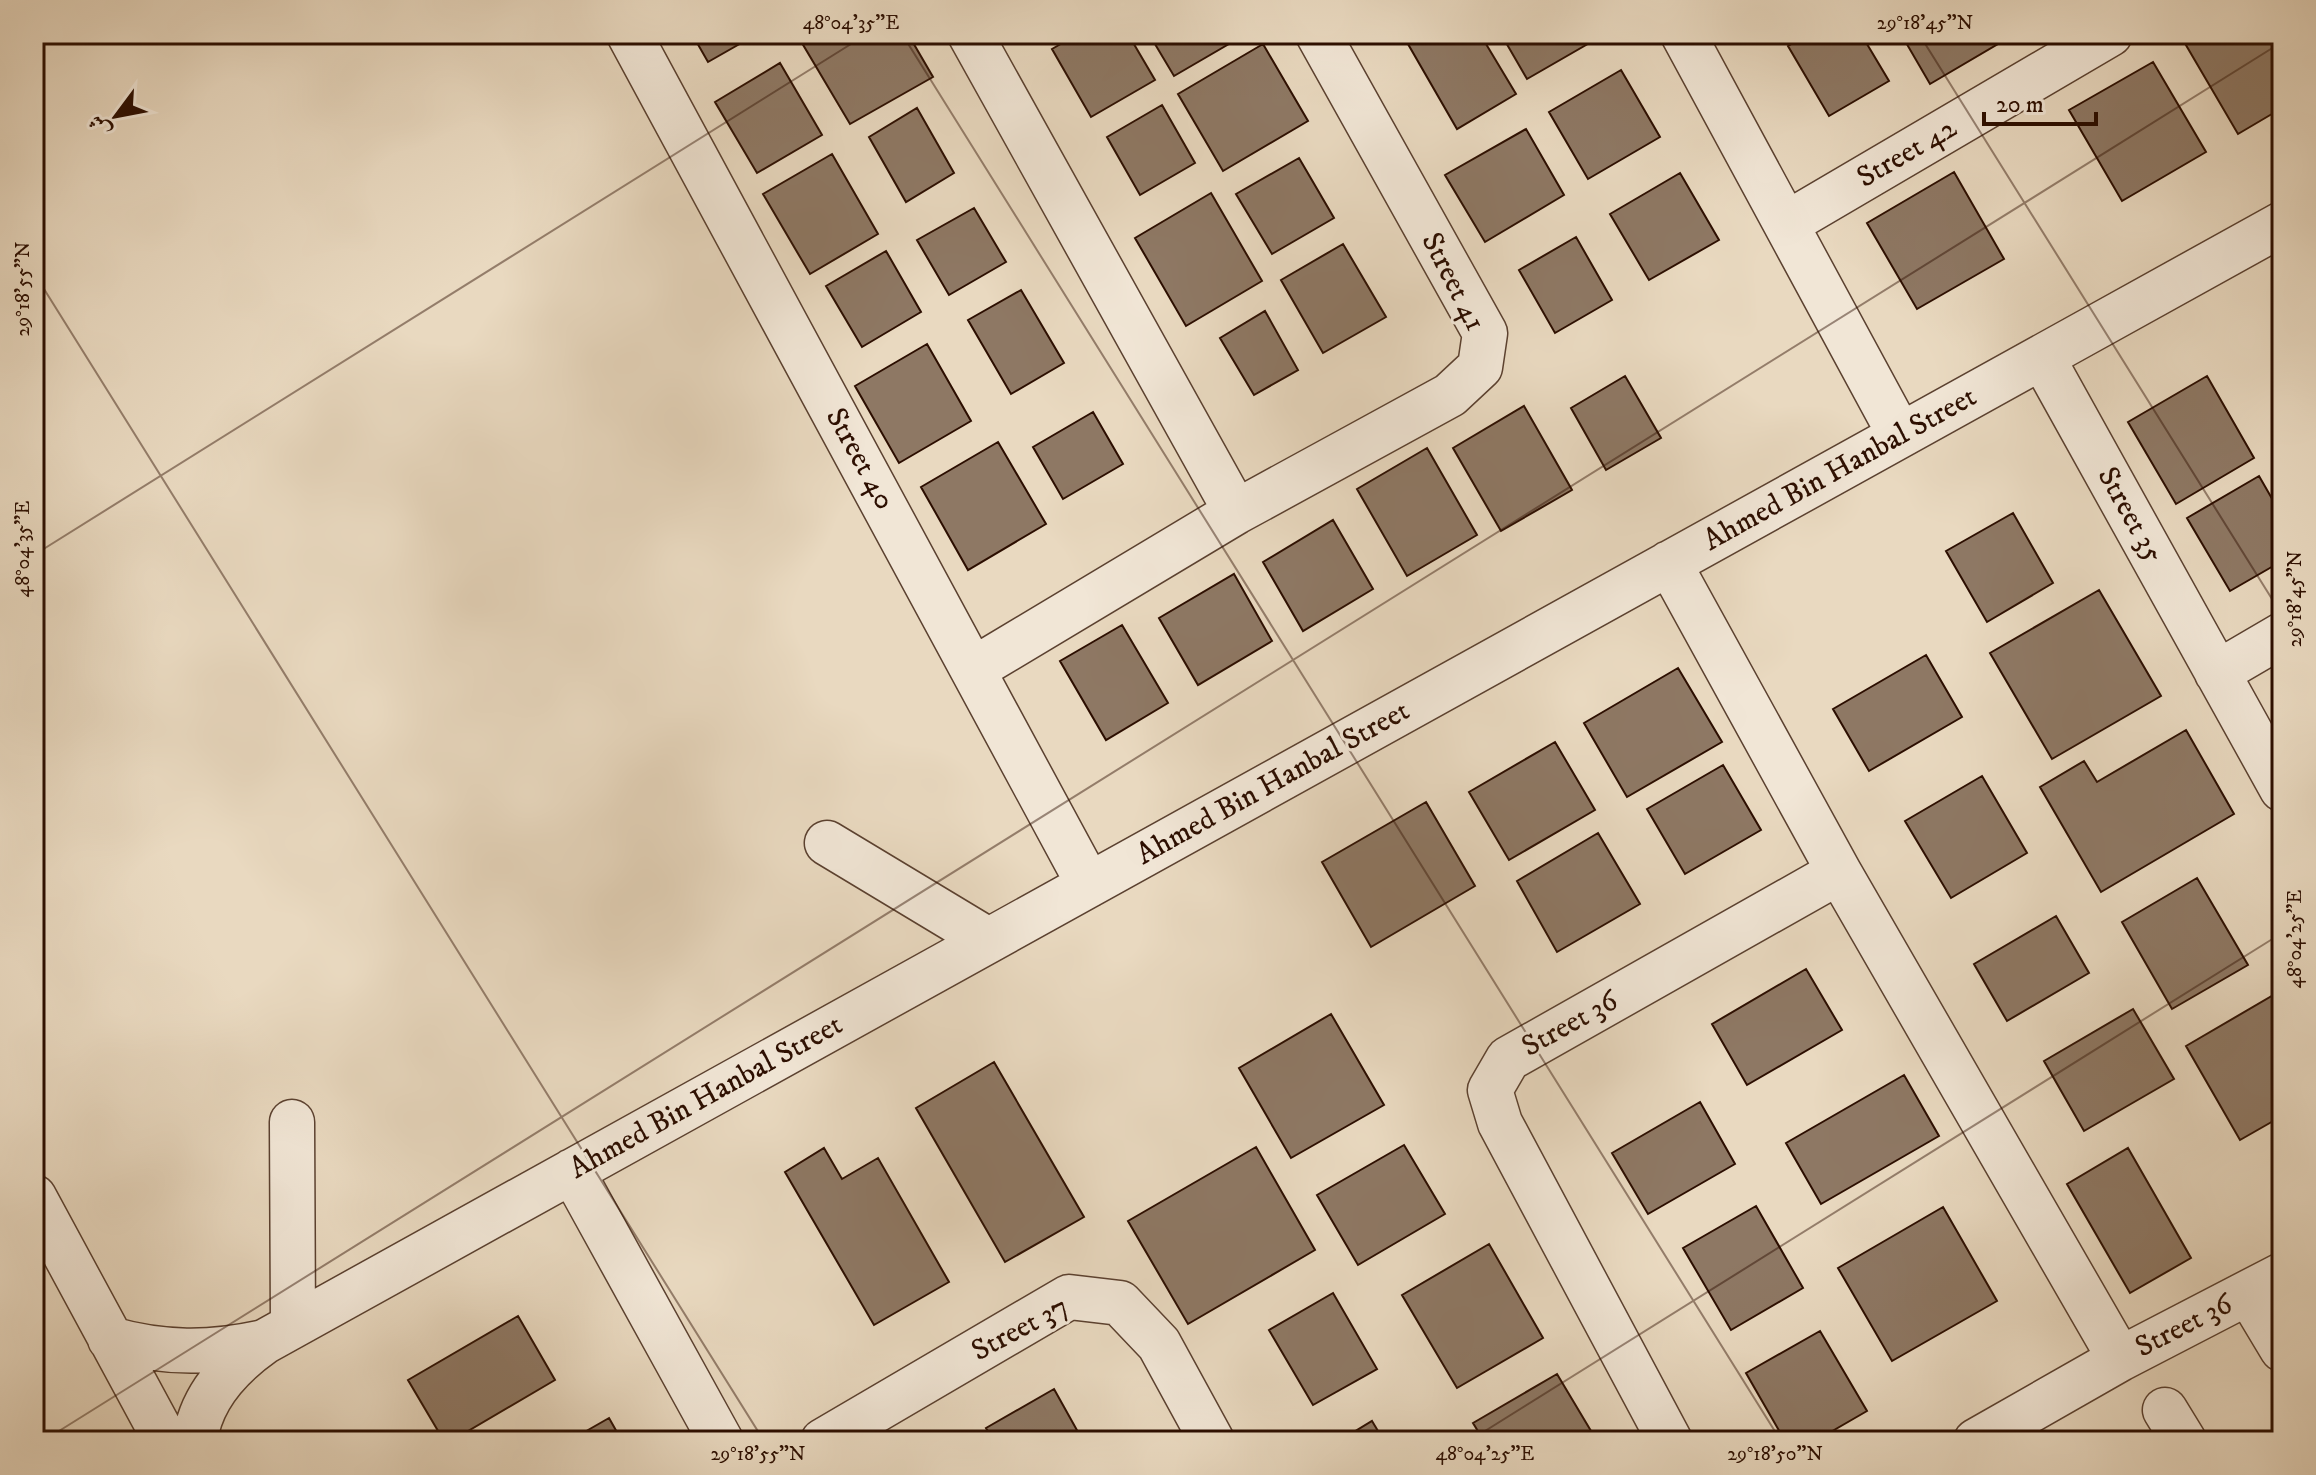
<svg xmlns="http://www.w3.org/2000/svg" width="2316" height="1475" font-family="'IM FELL DW Pica',Amiri,serif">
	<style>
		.building { fill: #8e7864; stroke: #2c0e00; stroke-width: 2 }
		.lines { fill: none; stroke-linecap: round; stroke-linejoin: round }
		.minor-casing { stroke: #5b4130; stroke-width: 47 }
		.minor { stroke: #f1e6d6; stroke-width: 44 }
		.ticks { fill: none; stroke: #2c0e00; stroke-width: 2; stroke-opacity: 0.45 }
		.labels { text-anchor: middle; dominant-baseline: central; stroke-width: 6; stroke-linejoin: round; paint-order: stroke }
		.street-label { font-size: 30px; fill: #2c0e00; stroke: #f1e6d6 }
		.neatline { fill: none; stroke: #2c0e00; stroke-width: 3 }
		.ticks-label { font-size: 20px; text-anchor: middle; fill: #2c0e00 }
	</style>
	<rect width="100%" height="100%" fill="#e9d9c0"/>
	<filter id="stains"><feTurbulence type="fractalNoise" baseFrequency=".0025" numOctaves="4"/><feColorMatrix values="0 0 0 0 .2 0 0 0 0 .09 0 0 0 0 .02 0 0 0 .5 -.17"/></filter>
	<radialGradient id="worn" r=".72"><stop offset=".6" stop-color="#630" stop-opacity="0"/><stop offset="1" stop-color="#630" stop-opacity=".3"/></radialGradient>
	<path class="building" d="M692 34H757L708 62Z
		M817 34H908L933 77 850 124 802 43Z
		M1078 34H1128L1155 80 1091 117 1052 49Z
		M1149 34H1246L1174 76Z
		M1425 34H1480L1516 94 1457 129 1408 44Z
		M1501 34H1605L1527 79Z
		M1809 34H1861L1889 81 1829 116 1788 46Z
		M1901 34H2006L2008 38 1930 84Z
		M2192 34H2282V108L2238 134 2183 40Z
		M1263 44 1308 121 1223 171 1178 94Z
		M2153 62 2206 152 2122 201 2069 110Z
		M780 63 822 135 757 173 715 102Z
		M1621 70 1660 137 1588 179 1549 112Z
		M1162 105 1195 163 1140 195 1107 137Z
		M917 108 954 173 906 202 869 137Z
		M1526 129 1564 195 1485 242 1445 175Z
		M832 154 878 234 810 274 763 194Z
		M1299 158 1334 218 1272 254 1236 194Z
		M1954 172 2004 259 1917 309 1867 223Z
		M1680 173 1719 240 1649 280 1610 214Z
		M1211 193 1262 281 1186 326 1135 238Z
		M974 208 1006 262 949 295 917 240Z
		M1576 237 1612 300 1555 333 1519 270Z
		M1343 244 1386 317 1323 353 1281 280Z
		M886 251 921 312 862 347 826 286Z
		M1021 290 1064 363 1011 394 968 320Z
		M1265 311 1298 370 1254 395 1220 338Z
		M927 344 971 421 899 463 855 386Z
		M1625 376 1661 438 1606 470 1571 408Z
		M2207 376 2254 458 2176 504 2128 422Z
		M1524 406 1572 490 1501 531 1453 448Z
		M1093 412 1123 464 1063 499 1033 447Z
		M998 442 1046 524 968 570 921 487Z
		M1427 448 1477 535 1407 576 1357 489Z
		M2259 476 2282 516V561L2230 591 2187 518Z
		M2013 513 2053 583 1987 622 1946 551Z
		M1333 520 1373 589 1303 631 1263 562Z
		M1234 574 1272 641 1198 685 1159 618Z
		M2099 590 2161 696 2052 759 1990 653Z
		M1122 625 1168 703 1106 740 1060 661Z
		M1926 655 1962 717 1869 771 1833 709Z
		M1678 668 1722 742 1627 797 1584 723Z
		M2186 730 2234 814 2101 892 2040 787 2084 761 2097 782Z
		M1555 742 1595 810 1509 860 1469 792Z
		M1723 765 1761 830 1685 874 1647 809Z
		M1982 776 2027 853 1951 898 1905 821Z
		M1426 802 1475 886 1371 947 1322 862Z
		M1598 833 1640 904 1557 952 1517 881Z
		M2197 878 2248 965 2172 1009 2122 922Z
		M2056 916 2089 973 2007 1021 1974 964Z
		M1806 969 1842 1030 1747 1085 1712 1024Z
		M2282 990V1116L2240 1140 2186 1046Z
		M2133 1009 2174 1079 2084 1131 2044 1061Z
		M1331 1014 1384 1105 1291 1158 1239 1068Z
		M994 1062 1084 1217 1005 1262 916 1108Z
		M1904 1075 1939 1136 1821 1204 1786 1143Z
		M1700 1102 1735 1164 1648 1214 1612 1153Z
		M1404 1145 1445 1214 1358 1265 1317 1195Z
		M1256 1147 1315 1250 1188 1324 1128 1221Z
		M824 1148 842 1179 878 1158 949 1282 874 1325 785 1172Z
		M2128 1148 2191 1258 2130 1293 2067 1184Z
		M1756 1206 1803 1288 1731 1330 1683 1248Z
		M1943 1207 1997 1301 1892 1361 1838 1268Z
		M1489 1244 1543 1338 1457 1388 1402 1295Z
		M1333 1293 1377 1369 1313 1405 1269 1330Z
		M518 1316 555 1380 451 1441H444L408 1380Z
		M1820 1331 1867 1411 1815 1441H1785L1746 1373Z
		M1557 1374 1597 1441H1484L1473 1423Z
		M1054 1389 1083 1441H994L986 1428Z
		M609 1418 622 1441H569Z
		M1372 1421 1384 1441H1339Z"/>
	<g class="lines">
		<g class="minor-casing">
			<path id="minor" d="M629 34 1089 885
				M970 34 1236 512
				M1683 34 1900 435
				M1786 224 2110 34
				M2042 357 2282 789
				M1669 563 1839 872 2120 1359
				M974 669 1236 512 1450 395 1480 367 1485 333 1318 34
				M2217 673 2282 635
				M827 843 988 940
				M292 1122 293 1326
				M572 1171 721 1441
				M34 1197 166 1441
				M2249 1294 2282 1349
				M110 1339C162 1354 211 1354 264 1342
				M2165 1410 2184 1441
				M195 1441C200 1398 230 1366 264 1342L2282 224
				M823 1441 1069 1297 1120 1303 1159 1344 1212 1441
				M1670 1441 1500 1123 1490 1090 1508 1059 1839 872
				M1976 1441 2120 1359 2282 1275"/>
		</g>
		<use href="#minor" class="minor"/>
	</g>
	<path class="ticks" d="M902 34 1781 1441M1919 34 2282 615M34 273 764 1441M34 555 867 34M43 1441 2282 42M1469 1441 2282 933"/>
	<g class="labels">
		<g class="street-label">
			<text transform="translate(1907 153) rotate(-30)">Street 42</text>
			<text transform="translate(1453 282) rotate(63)">Street 41</text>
			<text transform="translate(860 459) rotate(61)">Street 40</text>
			<text transform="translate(1840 469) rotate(-29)">Ahmed Bin Hanbal Street</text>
			<text transform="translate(2130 515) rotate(61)">Street 35</text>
			<text transform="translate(1273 783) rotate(-29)">Ahmed Bin Hanbal Street</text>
			<text transform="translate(1570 1024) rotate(-29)">Street 36</text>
			<text transform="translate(706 1097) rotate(-29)">Ahmed Bin Hanbal Street</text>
			<text transform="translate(2184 1326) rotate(-27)">Street 36</text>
			<text transform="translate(1020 1329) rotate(-28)">Street 37</text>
		</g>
	</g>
	<rect width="2316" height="1475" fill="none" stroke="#e9d9c0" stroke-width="88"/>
	<g transform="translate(116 116) rotate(238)" stroke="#f1e6d6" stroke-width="6" paint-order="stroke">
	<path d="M0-6L14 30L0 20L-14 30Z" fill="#2c0e00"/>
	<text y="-12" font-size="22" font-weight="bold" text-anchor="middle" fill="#2c0e00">ش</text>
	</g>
	<path d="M1984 112v12h112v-12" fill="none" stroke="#2c0e00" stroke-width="4"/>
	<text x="1996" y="112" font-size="24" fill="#2c0e00" stroke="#f1e6d6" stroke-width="6" paint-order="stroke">20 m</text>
	<rect x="44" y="44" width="2228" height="1387" class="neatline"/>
	<g class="ticks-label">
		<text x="851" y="29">48°04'35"E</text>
		<text x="1925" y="29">29°18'45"N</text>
		<text transform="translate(22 289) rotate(-90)" y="7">29°18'55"N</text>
		<text transform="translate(22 549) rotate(-90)" y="7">48°04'35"E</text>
		<text transform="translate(2294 599) rotate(-90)" y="7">29°18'45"N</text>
		<text transform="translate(2294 939) rotate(-90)" y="7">48°04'25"E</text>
		<text x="758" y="1460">29°18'55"N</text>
		<text x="1485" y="1460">48°04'25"E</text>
		<text x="1775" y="1460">29°18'50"N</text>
	</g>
	<rect width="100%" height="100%" filter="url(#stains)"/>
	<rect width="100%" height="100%" fill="url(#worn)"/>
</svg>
